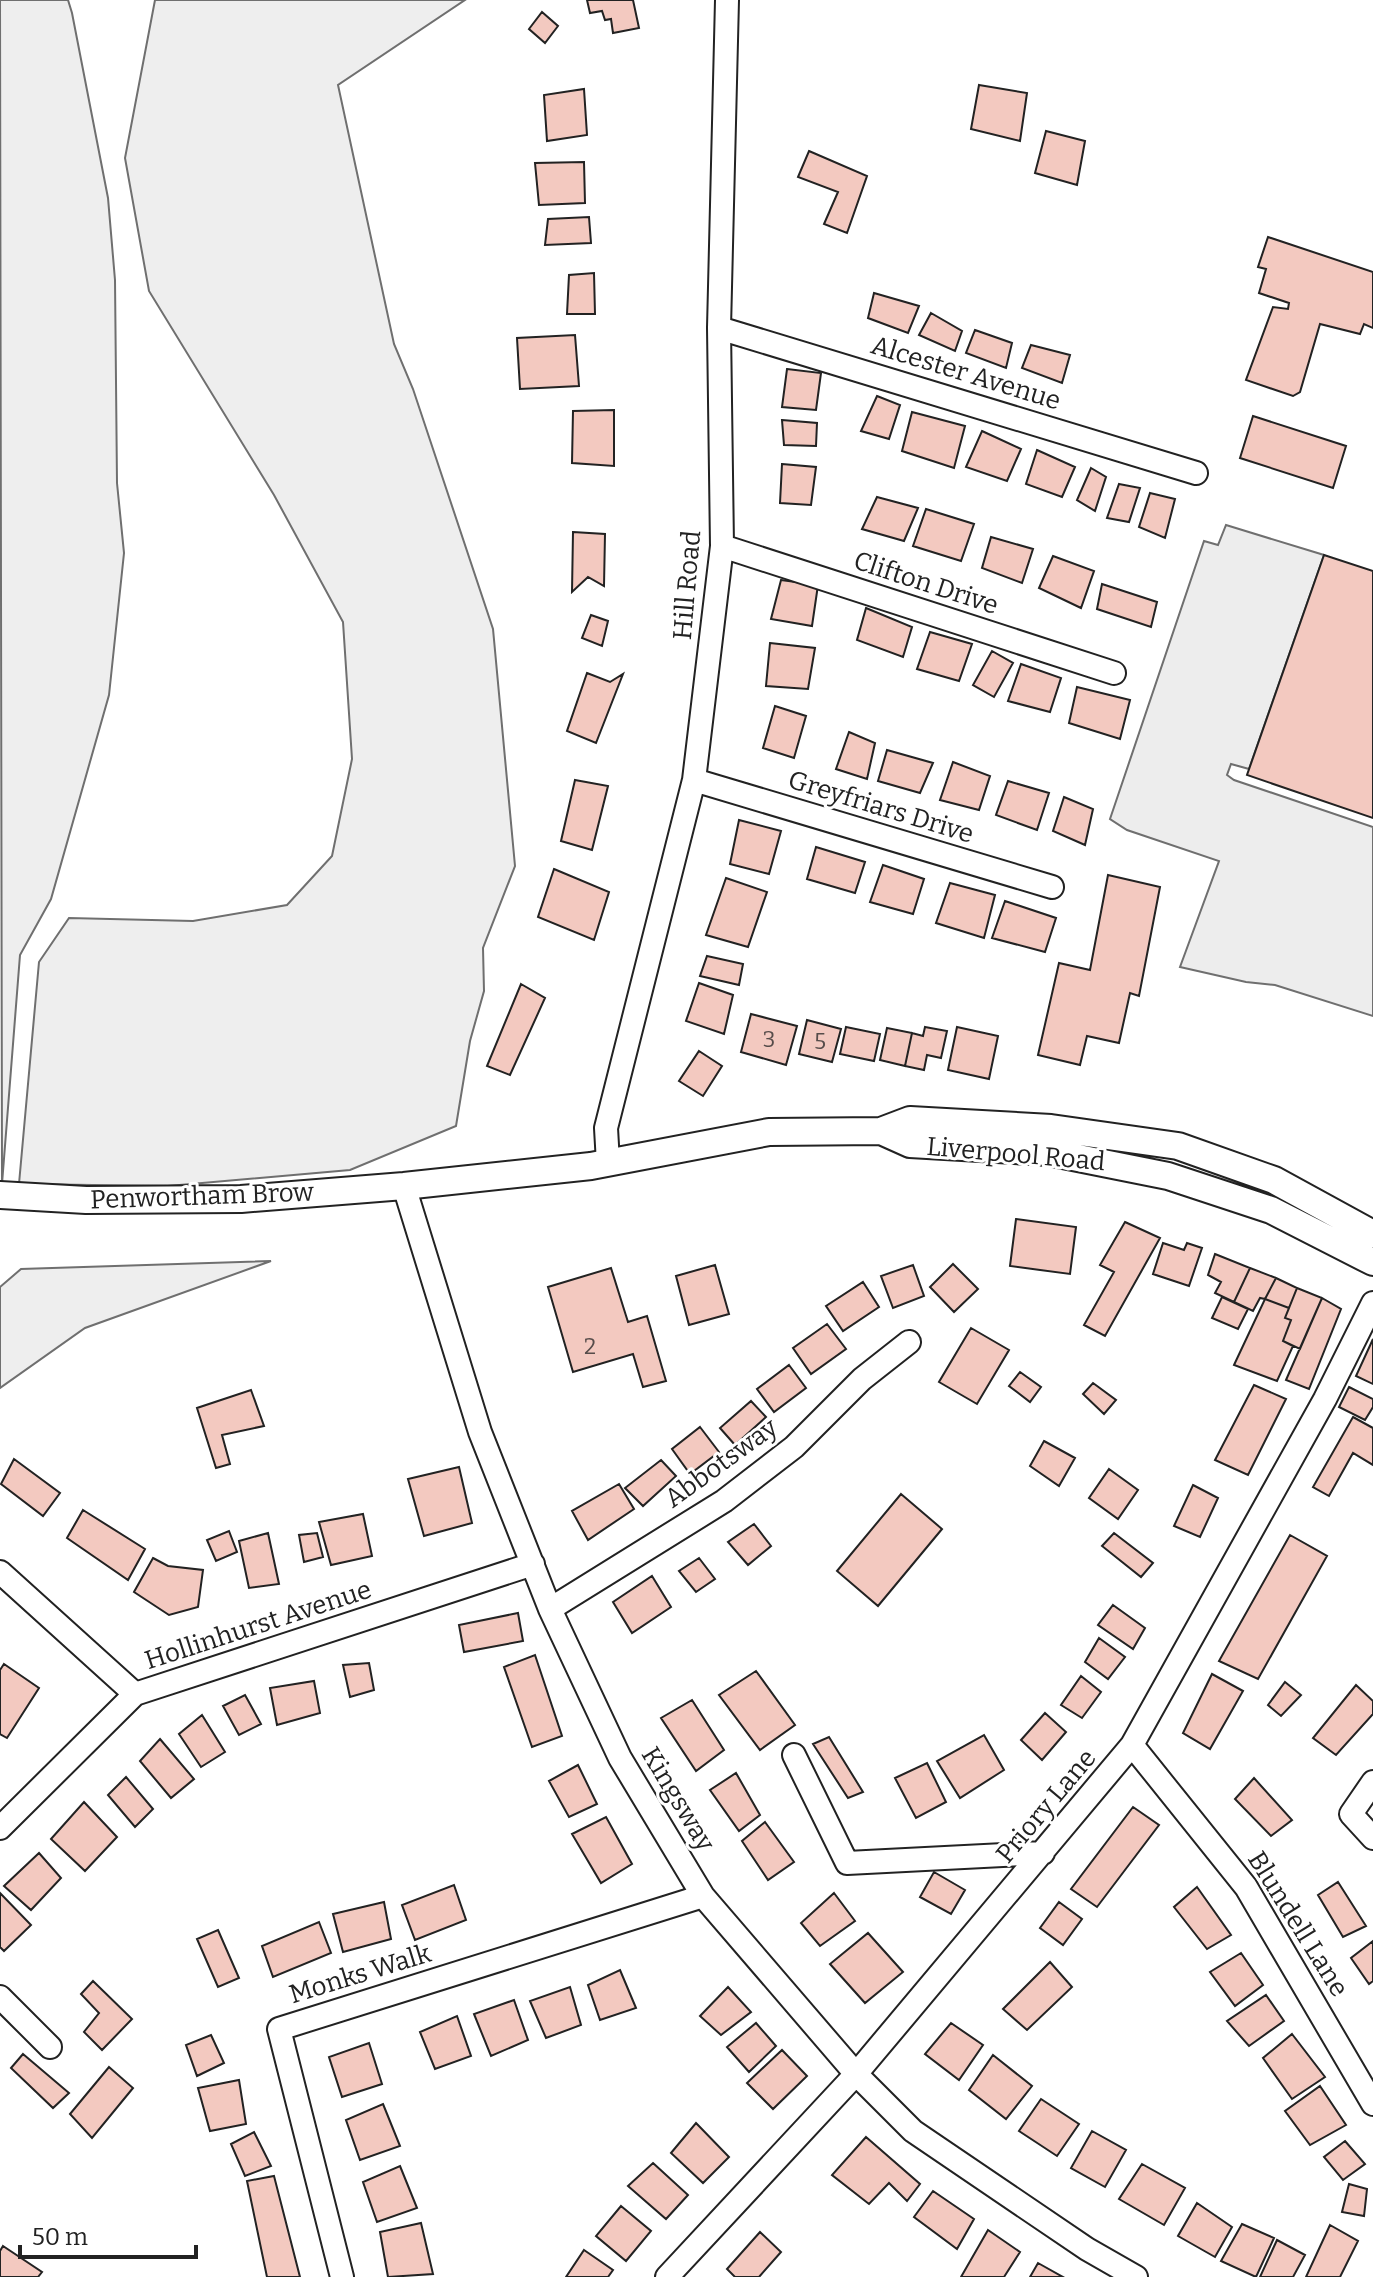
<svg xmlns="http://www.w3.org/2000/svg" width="1373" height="2277" font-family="Bitter,serif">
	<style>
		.green { fill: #eee; stroke: #6f6f6f; stroke-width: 2 }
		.parking { fill: #ededed; stroke: #6f6f6f; stroke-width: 2 }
		.building { fill: #f3c9c0; stroke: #222; stroke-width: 2 }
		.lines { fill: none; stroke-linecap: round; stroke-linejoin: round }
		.minor-casing { stroke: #222; stroke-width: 26 }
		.tertiary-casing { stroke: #222; stroke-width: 30 }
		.minor { stroke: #fff; stroke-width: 22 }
		.tertiary { stroke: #fff; stroke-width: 26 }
		.labels { text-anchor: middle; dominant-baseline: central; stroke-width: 6; stroke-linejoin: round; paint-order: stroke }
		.number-label { font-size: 22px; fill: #564c4a }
		.street-label { font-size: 26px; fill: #222; stroke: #fff }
	</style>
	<rect width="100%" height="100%" fill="#fff"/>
	<path class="green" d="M0 0H68L72 13 108 198 115 280 117 483 124 553 109 695 51 899 20 955 2 1184Z
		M155 0H465L338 85 394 344 413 389 493 629 515 866 483 948 484 991 470 1041 456 1126 350 1170 168 1186 19 1184 39 962 69 918 193 921 287 905 332 856 352 759 343 622 274 495 149 291 125 158Z
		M271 1261 85 1328 0 1388V1287L21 1269Z"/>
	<path class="parking" d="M1226 525 1324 555 1249 769 1231 764 1227 775 1234 780 1373 827V1016L1275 985 1246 982 1180 967 1219 861 1127 830 1110 819 1204 541 1218 545Z"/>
	<path class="building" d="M587 0H633L639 28 613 33 611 19 605 20 602 11 590 13Z
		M542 12 558 26 545 43 529 29Z
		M979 85 1027 93 1020 141 971 129Z
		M584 89 587 135 547 141 544 95Z
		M1046 131 1085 141 1077 185 1035 173Z
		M809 151 867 176 847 233 824 224 838 192 798 177Z
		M584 162 585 203 539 205 535 163Z
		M589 217 591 243 545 245 548 219Z
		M1268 237 1373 272V328L1364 324 1360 334 1320 324 1300 392 1293 396 1246 380 1273 307 1288 309 1289 303 1259 293 1266 269 1258 267Z
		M594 273 595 314H567L569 275Z
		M874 293 919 306 908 333 868 318Z
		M931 313 962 331 955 351 919 335Z
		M975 330 1012 343 1006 368 966 353Z
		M575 335 579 386 520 389 517 338Z
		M1031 345 1070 355 1062 383 1022 368Z
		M787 369 821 373 816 410 782 407Z
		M877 396 900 405 889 439 861 431Z
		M614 410V466L572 463 573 411Z
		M912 412 965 426 954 468 902 451Z
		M1253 416 1346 446 1333 488 1240 458Z
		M782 420 817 423 816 446 784 445Z
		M982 431 1021 449 1007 481 966 467Z
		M1037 450 1075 467 1062 497 1026 484Z
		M782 464 816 467 811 505 780 503Z
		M1091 468 1106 477 1095 511 1077 500Z
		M1119 484 1140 488 1129 522 1107 518Z
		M1150 493 1175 499 1165 538 1139 527Z
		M877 497 918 508 904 541 862 529Z
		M926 509 974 524 961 561 913 546Z
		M573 532 605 534 604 586 588 577 572 592Z
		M991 537 1033 549 1022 583 982 568Z
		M1324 555 1373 571V818L1247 775Z
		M1053 556 1094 571 1081 608 1039 588Z
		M781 580 818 585 812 626 771 619Z
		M1102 584 1157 602 1151 627 1097 609Z
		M866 608 912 627 903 657 857 640Z
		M591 615 608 621 602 646 582 638Z
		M930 632 972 644 959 681 917 669Z
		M770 643 815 648 808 689 766 686Z
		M992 651 1013 663 994 697 973 685Z
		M1021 664 1061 678 1050 712 1008 701Z
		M587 673 610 682 623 674 596 743 567 731Z
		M1077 687 1130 700 1120 739 1069 723Z
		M775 706 806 716 794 758 763 748Z
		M849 732 875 743 867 779 836 769Z
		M887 750 933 763 920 793 878 781Z
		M953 762 990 776 979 810 940 800Z
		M575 780 608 786 592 850 561 841Z
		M1008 781 1049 793 1037 830 996 815Z
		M1064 797 1093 809 1085 845 1053 831Z
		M739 820 781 831 769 874 730 864Z
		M816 847 865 862 855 893 807 879Z
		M883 865 924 879 913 914 870 902Z
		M554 869 609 892 594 940 538 917Z
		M1108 875 1160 887 1139 996 1130 993 1119 1043 1087 1036 1080 1065 1038 1055 1059 963 1090 970Z
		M726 878 767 892 748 947 706 935Z
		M950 883 995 895 984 938 936 923Z
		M1005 901 1056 918 1045 952 992 938Z
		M707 956 743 964 739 985 700 976Z
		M699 983 733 995 724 1034 686 1021Z
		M521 984 545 998 510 1075 487 1066Z
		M751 1014 797 1026 786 1065 741 1052Z
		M807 1020 841 1029 832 1062 799 1054Z
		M846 1027 880 1034 874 1061 840 1054Z
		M925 1027 947 1031 941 1058 927 1055 924 1070 905 1066 912 1033 923 1036Z
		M957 1027 998 1036 989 1079 948 1070Z
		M887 1028 912 1033 905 1066 880 1060Z
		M699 1051 722 1066 703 1096 679 1081Z
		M1016 1219 1076 1227 1070 1274 1010 1266Z
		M1125 1222 1160 1238 1105 1336 1084 1325 1114 1272 1100 1265Z
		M1163 1243 1184 1250 1187 1243 1202 1248 1189 1286 1153 1274Z
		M1215 1254 1250 1268 1234 1302 1215 1293 1221 1282 1208 1275Z
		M953 1264 978 1289 954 1312 930 1287Z
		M715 1265 729 1314 689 1325 676 1276Z
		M913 1265 924 1296 893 1308 881 1276Z
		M611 1268 628 1322 647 1316 666 1381 643 1387 633 1354 573 1372 548 1287Z
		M1250 1268 1276 1278 1265 1299 1260 1298 1253 1311 1234 1302Z
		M1276 1278 1297 1288 1289 1308 1265 1299Z
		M863 1282 879 1307 843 1331 826 1306Z
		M1297 1288 1322 1298 1300 1349 1283 1341 1291 1320 1285 1318Z
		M1222 1297 1248 1309 1238 1329 1212 1318Z
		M1322 1298 1341 1309 1309 1389 1286 1380Z
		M1265 1299 1289 1308 1285 1318 1291 1320 1283 1341 1293 1346 1277 1381 1234 1365Z
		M827 1324 846 1349 811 1374 793 1348Z
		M971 1328 1009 1350 977 1404 939 1382Z
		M1373 1339V1384L1356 1376Z
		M789 1365 806 1388 774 1412 757 1389Z
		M1020 1372 1041 1387 1030 1402 1009 1386Z
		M1093 1383 1116 1400 1104 1414 1083 1394Z
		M1254 1385 1286 1399 1248 1475 1215 1460Z
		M1349 1387 1373 1399V1407L1365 1420 1339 1407Z
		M251 1390 264 1426 222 1435 230 1464 216 1468 197 1408Z
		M751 1401 766 1417 735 1445 720 1428Z
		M1353 1417 1373 1428V1465L1353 1453 1329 1496 1313 1487Z
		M700 1427 719 1452 690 1474 672 1449Z
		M1044 1441 1075 1458 1059 1486 1030 1466Z
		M14 1459 60 1493 43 1516 1 1484Z
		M661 1460 676 1476 643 1506 625 1488Z
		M459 1467 472 1523 424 1536 408 1479Z
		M1109 1469 1138 1490 1118 1519 1089 1498Z
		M619 1484 634 1509 588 1540 572 1511Z
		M1193 1485 1218 1498 1200 1537 1174 1526Z
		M901 1494 942 1529 878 1606 837 1571Z
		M83 1510 145 1549 128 1580 67 1538Z
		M363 1514 372 1556 331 1565 319 1522Z
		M754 1524 771 1546 748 1565 728 1542Z
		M229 1531 237 1552 216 1561 207 1540Z
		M268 1533 279 1584 249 1588 239 1541Z
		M317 1533 323 1557 304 1562 299 1535Z
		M1114 1533 1153 1563 1141 1577 1102 1546Z
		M1290 1535 1327 1556 1258 1679 1219 1661Z
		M153 1558 168 1566 203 1570 198 1607 169 1615 134 1592Z
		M699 1558 715 1579 696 1592 679 1571Z
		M652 1576 671 1607 632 1633 613 1602Z
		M1113 1605 1145 1628 1133 1649 1098 1625Z
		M518 1613 523 1641 464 1652 459 1625Z
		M1099 1638 1125 1657 1108 1679 1085 1662Z
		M535 1655 562 1736 532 1747 504 1667Z
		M369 1663 374 1690 350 1697 343 1665Z
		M4 1664 39 1688 7 1738 0 1734V1670Z
		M756 1671 795 1725 760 1750 719 1695Z
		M1212 1674 1243 1691 1210 1749 1183 1733Z
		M1081 1676 1101 1692 1082 1718 1061 1705Z
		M314 1681 320 1713 277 1725 270 1688Z
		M1285 1682 1301 1695 1281 1716 1268 1705Z
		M1356 1685 1373 1701V1714L1336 1755 1313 1738Z
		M245 1695 261 1724 239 1735 223 1706Z
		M692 1700 724 1750 696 1771 661 1718Z
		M1045 1713 1066 1732 1042 1760 1021 1740Z
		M202 1715 225 1752 201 1767 179 1734Z
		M984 1735 1004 1770 960 1798 937 1761Z
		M829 1737 863 1792 848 1798 813 1744Z
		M160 1739 194 1779 171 1798 140 1761Z
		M927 1763 946 1802 916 1818 895 1778Z
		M578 1765 597 1804 569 1817 549 1781Z
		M736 1773 760 1815 739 1831 710 1790Z
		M126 1777 153 1809 135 1827 108 1795Z
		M1254 1778 1292 1820 1271 1836 1235 1799Z
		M84 1802 117 1837 85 1871 51 1839Z
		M1133 1807 1159 1825 1097 1907 1071 1889Z
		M606 1817 632 1864 601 1883 572 1834Z
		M765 1822 794 1862 768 1880 742 1841Z
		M39 1853 61 1878 31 1910 4 1886Z
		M934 1872 965 1890 951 1914 920 1897Z
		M1338 1882 1366 1926 1343 1937 1318 1895Z
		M454 1885 466 1920 415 1940 402 1905Z
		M1197 1887 1231 1935 1207 1949 1174 1907Z
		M0 1893 31 1925 4 1951 0 1947Z
		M834 1893 855 1921 820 1946 801 1923Z
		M384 1902 391 1939 343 1952 333 1914Z
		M1059 1902 1082 1919 1063 1945 1040 1928Z
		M319 1922 331 1953 273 1977 262 1946Z
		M218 1930 239 1978 218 1987 197 1939Z
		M868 1933 903 1972 865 2003 830 1964Z
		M1373 1941V1981L1369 1984 1351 1958Z
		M1241 1953 1263 1985 1235 2006 1210 1972Z
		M1050 1962 1072 1987 1027 2030 1003 2009Z
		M620 1970 636 2008 600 2020 588 1985Z
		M93 1981 132 2019 102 2050 84 2032 99 2013 81 1994Z
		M570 1987 581 2025 546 2038 530 2001Z
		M728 1987 751 2012 721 2035 700 2016Z
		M1266 1995 1284 2021 1249 2046 1227 2021Z
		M514 2000 528 2040 491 2056 474 2014Z
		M457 2016 471 2056 435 2069 420 2032Z
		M756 2023 776 2046 749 2072 727 2047Z
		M951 2023 983 2045 959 2080 925 2054Z
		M1292 2034 1325 2077 1292 2099 1263 2058Z
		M211 2035 224 2063 197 2076 186 2045Z
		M369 2043 382 2084 342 2097 329 2057Z
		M782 2050 807 2076 773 2109 747 2083Z
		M23 2054 69 2093 53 2108 11 2068Z
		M993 2055 1032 2086 1006 2119 969 2090Z
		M109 2067 133 2088 92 2138 70 2114Z
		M239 2080 246 2124 210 2131 198 2088Z
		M1320 2086 1346 2125 1310 2145 1285 2111Z
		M1041 2099 1079 2124 1057 2156 1019 2131Z
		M383 2104 400 2146 360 2160 346 2120Z
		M696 2123 729 2157 703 2183 671 2153Z
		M1092 2131 1126 2150 1105 2187 1071 2168Z
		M254 2132 271 2166 245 2176 231 2144Z
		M866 2137 920 2184 907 2201 889 2183 869 2204 832 2175Z
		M1345 2141 1365 2164 1343 2180 1324 2157Z
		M653 2163 688 2195 666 2219 628 2186Z
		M1142 2164 1185 2188 1164 2225 1119 2199Z
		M400 2166 417 2208 377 2222 363 2182Z
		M274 2176 300 2277H267L247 2181Z
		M1349 2184 1367 2189 1364 2216 1342 2212Z
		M933 2191 974 2219 957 2249 914 2217Z
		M1197 2203 1232 2227 1215 2257 1178 2236Z
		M621 2206 651 2231 626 2261 596 2236Z
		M421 2223 433 2274 388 2277 380 2232Z
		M1242 2224 1274 2238 1256 2277 1221 2261Z
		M1330 2225 1358 2241 1340 2277H1306Z
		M988 2230 1020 2252 1004 2277H961Z
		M760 2232 781 2252 759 2277H735L727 2269Z
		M1277 2240 1305 2255 1293 2277H1260Z
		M3 2246 42 2272 38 2277H0V2251Z
		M584 2250 613 2270 608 2277H566Z
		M1038 2263 1063 2277H1030Z"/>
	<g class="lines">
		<g class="minor-casing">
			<path id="minor" d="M719 328 1196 473
				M722 546 1114 673
				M694 780 1052 887
				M608 1163 606 1128 694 780 722 546 719 328 727 0
				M404 1186 480 1432 550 1609 620 1758 703 1896 856 2074 913 2131 1087 2249 1136 2277
				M0 1572 135 1694
				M550 1609 724 1501 794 1447 862 1379 909 1342
				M1132 1745 1246 1887 1373 2104
				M794 1755 847 1863 1043 1853
				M1373 1782 1351 1814 1373 1838
				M0 1828 135 1694 533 1564
				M0 1997 50 2047
				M342 2277 279 2029 703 1896
				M667 2277 856 2074 1132 1745 1325 1399 1373 1303"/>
		</g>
		<g class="tertiary-casing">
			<path id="tertiary" d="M881 1131 910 1144 1048 1152 1168 1176 1271 1210 1373 1262
				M0 1195 86 1200 241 1199 404 1186 591 1166 769 1132 881 1131 910 1120 1051 1128 1178 1146 1274 1180 1373 1234"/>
		</g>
		<use href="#minor" class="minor"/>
		<use href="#tertiary" class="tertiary"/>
	</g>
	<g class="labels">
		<g class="number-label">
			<text x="769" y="1039">3</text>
			<text x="820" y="1041">5</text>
			<text x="590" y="1346">2</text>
		</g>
		<g class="street-label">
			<text transform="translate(966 373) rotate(17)">Alcester Avenue</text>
			<text transform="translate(926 583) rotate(18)">Clifton Drive</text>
			<text transform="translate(687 585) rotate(-85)">Hill Road</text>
			<text transform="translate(881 807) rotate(17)">Greyfriars Drive</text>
			<text transform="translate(1016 1154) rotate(5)">Liverpool Road</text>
			<text transform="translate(202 1196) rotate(-2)">Penwortham Brow</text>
			<text transform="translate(721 1463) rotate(-36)">Abbotsway</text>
			<text transform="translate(258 1625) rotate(-18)">Hollinhurst Avenue</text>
			<text transform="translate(678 1799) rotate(59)">Kingsway</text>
			<text transform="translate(1046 1806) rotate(-50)">Priory Lane</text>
			<text transform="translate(1298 1924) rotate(58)">Blundell Lane</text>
			<text transform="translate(360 1974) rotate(-17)">Monks Walk</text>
		</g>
	</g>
	<path d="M20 2245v12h176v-12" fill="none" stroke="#222222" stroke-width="4"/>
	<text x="32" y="2245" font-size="24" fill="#222222" stroke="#ffffff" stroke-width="6" paint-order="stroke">50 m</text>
</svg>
